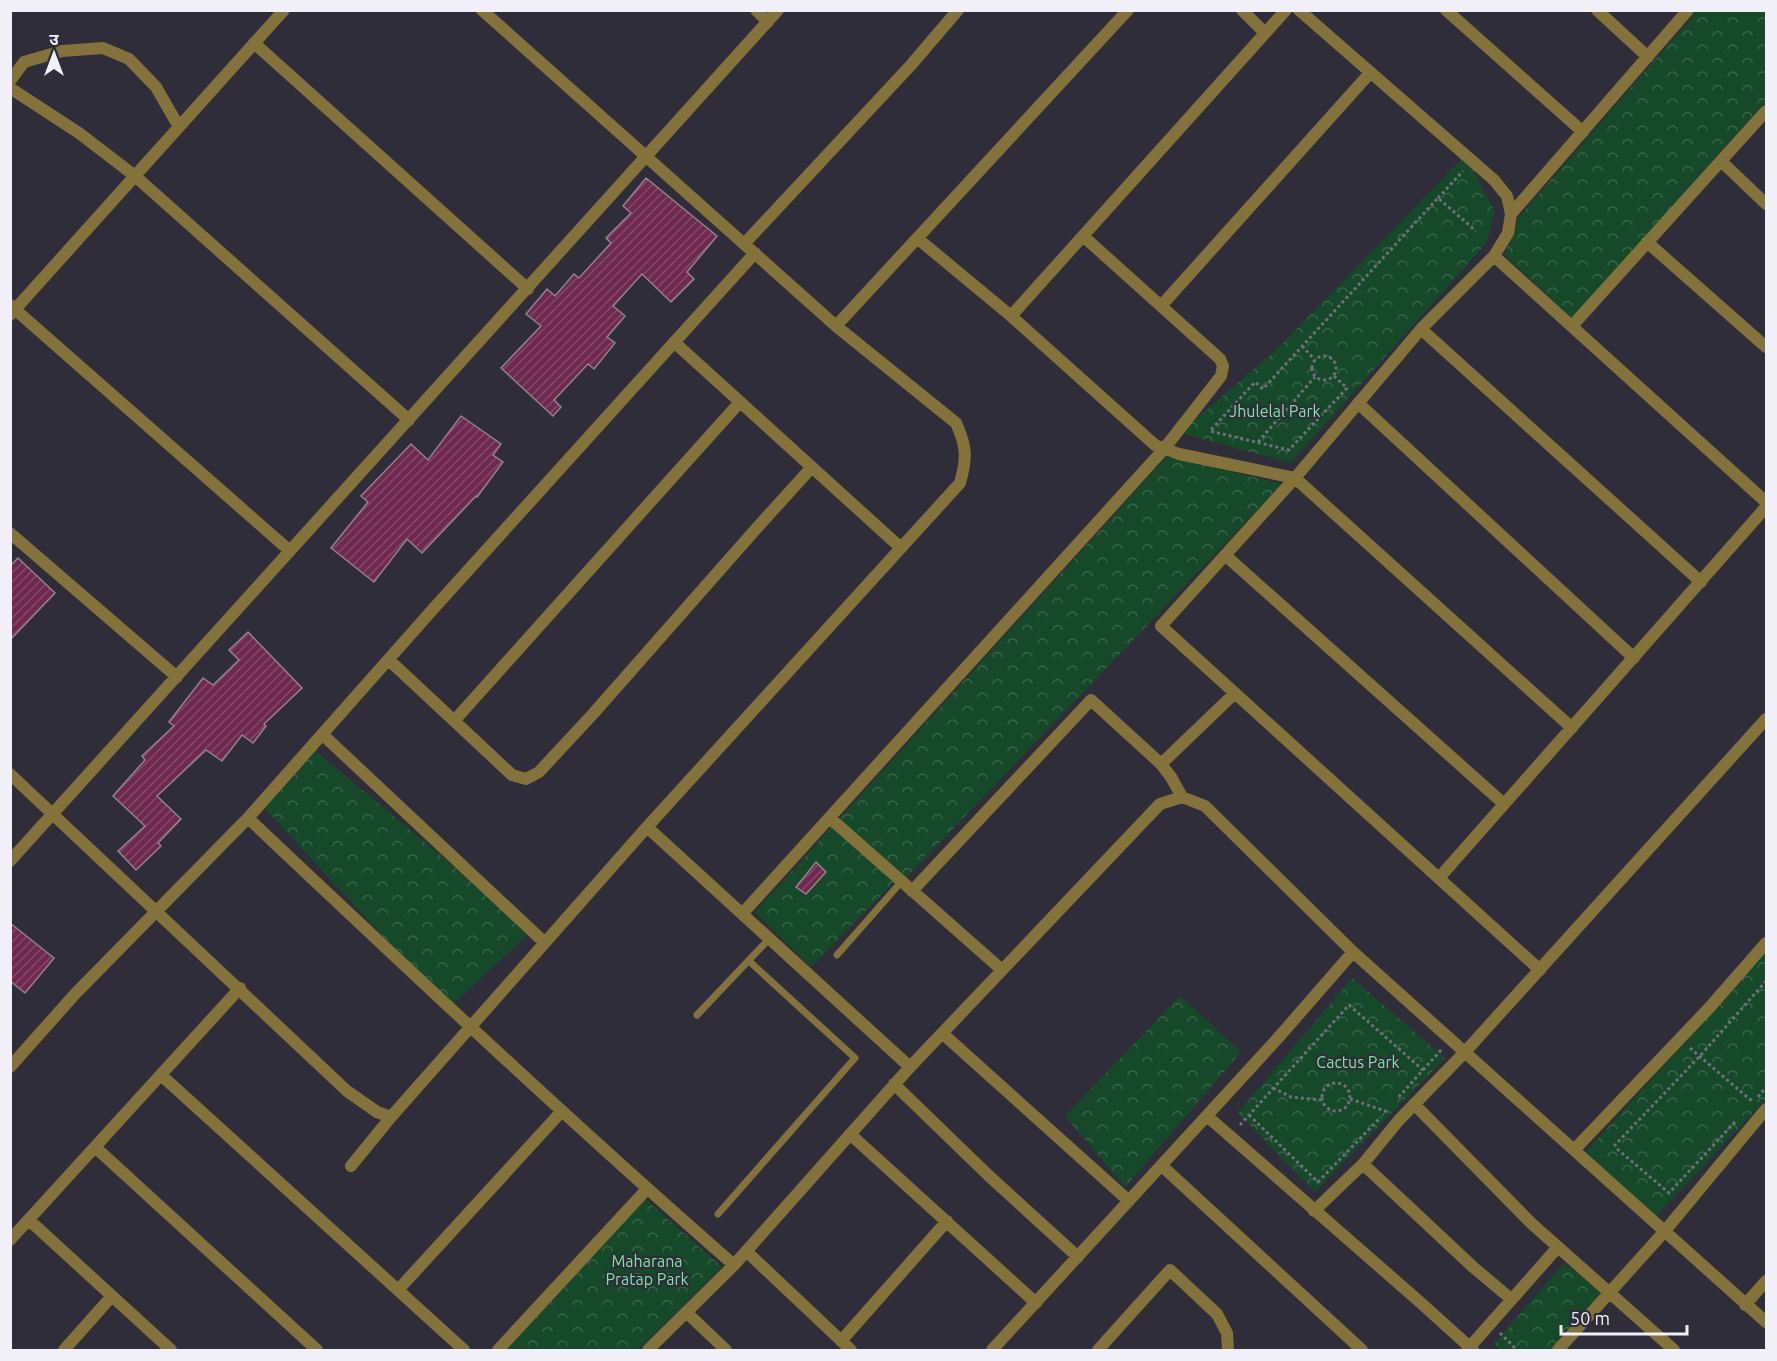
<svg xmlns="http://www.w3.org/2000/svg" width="1777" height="1361" font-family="Ubuntu,'Noto Sans Devanagari',sans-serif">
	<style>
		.park { fill: url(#park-crowns) }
		.building { fill: url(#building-hatch); stroke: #93838a; stroke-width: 1.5 }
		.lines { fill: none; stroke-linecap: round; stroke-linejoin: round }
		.path { stroke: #716f7a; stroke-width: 3; stroke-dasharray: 3 3; stroke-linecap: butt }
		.service { stroke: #84723b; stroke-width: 7 }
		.minor { stroke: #84723b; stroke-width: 12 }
		.labels { text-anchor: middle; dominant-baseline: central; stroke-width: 4.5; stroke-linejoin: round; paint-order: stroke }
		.park-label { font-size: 16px; fill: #7de8a1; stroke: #2f2d39 }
	</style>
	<defs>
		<pattern id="park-crowns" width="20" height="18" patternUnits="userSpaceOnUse" patternTransform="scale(1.5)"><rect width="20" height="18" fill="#16492a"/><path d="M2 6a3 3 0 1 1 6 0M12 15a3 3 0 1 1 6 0" fill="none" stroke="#38644a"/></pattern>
		<pattern id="building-hatch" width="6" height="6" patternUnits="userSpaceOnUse" patternTransform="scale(1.5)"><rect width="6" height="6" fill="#6f284f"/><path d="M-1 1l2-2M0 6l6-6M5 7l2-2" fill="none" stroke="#844869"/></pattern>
	</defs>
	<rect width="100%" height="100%" fill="#2f2d39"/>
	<path class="park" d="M1697 11H1766V101L1572 319 1504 254 1512 238 1518 218Z
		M1466 155 1495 212 1486 243 1291 463 1180 433 1276 350Z
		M1167 456 1282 484 906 878 894 882 811 967 755 912Z
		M311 747 531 931 449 1008 261 804Z
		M1766 953V1099L1652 1221 1581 1157Z
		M1352 978 1445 1058 1315 1192 1238 1113Z
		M1180 996 1241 1052 1125 1187 1065 1116Z
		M645 1199 722 1267 638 1350H505Z
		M1564 1263 1604 1293 1552 1350H1501L1494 1344Z"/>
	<path class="building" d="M646 178 717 236 687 272 694 279 671 302 642 274 613 306 625 316 607 337 615 343 594 369 588 364 554 400 561 407 553 416 501 368 541 326 526 314 547 289 555 296 574 274 579 278 611 243 606 238 631 213 623 206Z
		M461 416 501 444 493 455 503 462 477 497 476 496 422 553 407 539 374 582 331 548 368 502 361 496 411 444 428 460Z
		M18 558 55 593 10 640V566Z
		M248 632 302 688 264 724 266 726 253 743 242 735 222 761 206 750 157 796 181 819 158 843 161 846 136 870 118 851 145 826 113 796 145 760 142 756 174 726 169 722 203 678 213 685 239 660 229 650Z
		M816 862 826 872 806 894 796 887Z
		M10 923 54 958 25 993 10 981Z"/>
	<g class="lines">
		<path class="path" d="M1438 198 1463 171
			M1302 346 1315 360
			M1312 368a12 12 0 1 1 24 0a12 12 0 1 1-24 0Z
			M1334 376 1348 389
			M1347 388 1289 450 1210 431 1255 382 1263 389 1438 198 1476 231
			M1258 442 1315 377
			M1690 1048 1753 1102
			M1423 1070 1442 1049
			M1322 1097a14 14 0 1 1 28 0a14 14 0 1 1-28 0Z
			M1273 1088 1291 1097 1322 1100
			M1758 1097 1766 1087
			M1350 1099 1388 1112
			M1249 1115 1318 1182 1381 1117
			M1735 1122 1669 1193 1616 1148 1615 1145 1700 1056 1766 981
			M1240 1125 1349 1005 1423 1070 1397 1099
			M1500 1333 1517 1350"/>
		<path class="service" d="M837 955 902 881
			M697 1015 769 939
			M718 1214 855 1058 749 961"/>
		<path class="minor" d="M756 10 768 22
			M1242 10 1265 33
			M1299 10 1494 180 1507 196 1511 214 1508 233 1494 256 1421 329 1295 478 1161 626 1540 970
			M1446 10 1583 132
			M1597 10 1648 57
			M254 43 528 289
			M10 81 24 62 62 51 103 48 129 59 156 87 179 127
			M10 88 79 133 135 176 409 420
			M1722 162 1766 204
			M1511 214 1688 10
			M917 238 1011 316 1155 445 1179 454 1295 478 1572 728
			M1647 242 1766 347
			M744 244 911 65 958 10
			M1494 256 1766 502
			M10 305 290 551
			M1161 306 1370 73
			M10 315 284 10
			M1011 316 1286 10
			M836 326 1128 10
			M1572 326 1766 111
			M1421 329 1701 582
			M674 342 901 548
			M1358 403 1634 658
			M10 533 177 677
			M1225 555 1504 804
			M389 660 512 775 526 779 539 772 592 715 755 530 812 467
			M454 721 740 402
			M322 734 545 943
			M1161 764 1235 693
			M10 774 347 1091 377 1112 391 1117
			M248 818C408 969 568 1120 734 1265
			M830 818 1002 970
			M647 827 910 1067
			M10 861 778 10
			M1439 878 1766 507
			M912 891 1091 700 1161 764 1171 777 1182 797
			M742 914 1164 449 1221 376 1223 366 1220 359 1083 236
			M942 1033 1129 1201
			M10 1067 75 994 248 818 434 608 755 253
			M161 1075 464 1350
			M894 1084 988 1175 1078 1257
			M1414 1104 1531 1223 1674 1350
			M1207 1116 1421 1303 1473 1350
			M850 1134 1036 1303
			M95 1147 317 1350
			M1574 1150 1710 1007 1766 943
			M1363 1164 1473 1267 1511 1299
			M351 1166 391 1117 647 827 960 483C967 458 967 447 956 423L836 326 482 10
			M1162 1166 1362 1350
			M1314 1211 1363 1164 1399 1120 1465 1052 1766 719
			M29 1220 171 1350
			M10 1240 240 988
			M746 1251 851 1350
			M398 1290 562 1111
			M1745 1305 1766 1281
			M686 1312 726 1350
			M841 1341 947 1221
			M64 1350 112 1296
			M498 1350 647 1189
			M648 1350 734 1265 910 1067 1160 804 1182 797 1205 806 1353 952 1766 1322
			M992 1350 1278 1038 1353 952
			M1098 1350 1170 1270 1217 1314 1227 1333 1228 1350
			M1467 1350 1558 1247
			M1558 1350 1664 1232 1766 1109"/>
	</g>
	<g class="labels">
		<g class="park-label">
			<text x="1275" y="411">Jhulelal Park</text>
			<text x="1358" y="1062">Cactus Park</text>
			<text x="647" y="1261">Maharana<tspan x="647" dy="18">Pratap Park</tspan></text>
		</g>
	</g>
	<rect width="1777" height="1361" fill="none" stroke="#f1f0f8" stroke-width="24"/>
	<g transform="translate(54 54)" stroke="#2f2d39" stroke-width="4.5" paint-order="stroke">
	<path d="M0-4.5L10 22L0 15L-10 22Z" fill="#f1f0f8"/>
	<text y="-9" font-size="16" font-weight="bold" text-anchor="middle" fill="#f1f0f8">उ</text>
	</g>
	<path d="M1561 1325v9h126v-9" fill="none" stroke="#f1f0f8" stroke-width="3"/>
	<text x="1570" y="1325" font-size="18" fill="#f1f0f8" stroke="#2f2d39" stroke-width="4.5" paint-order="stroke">50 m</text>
</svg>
